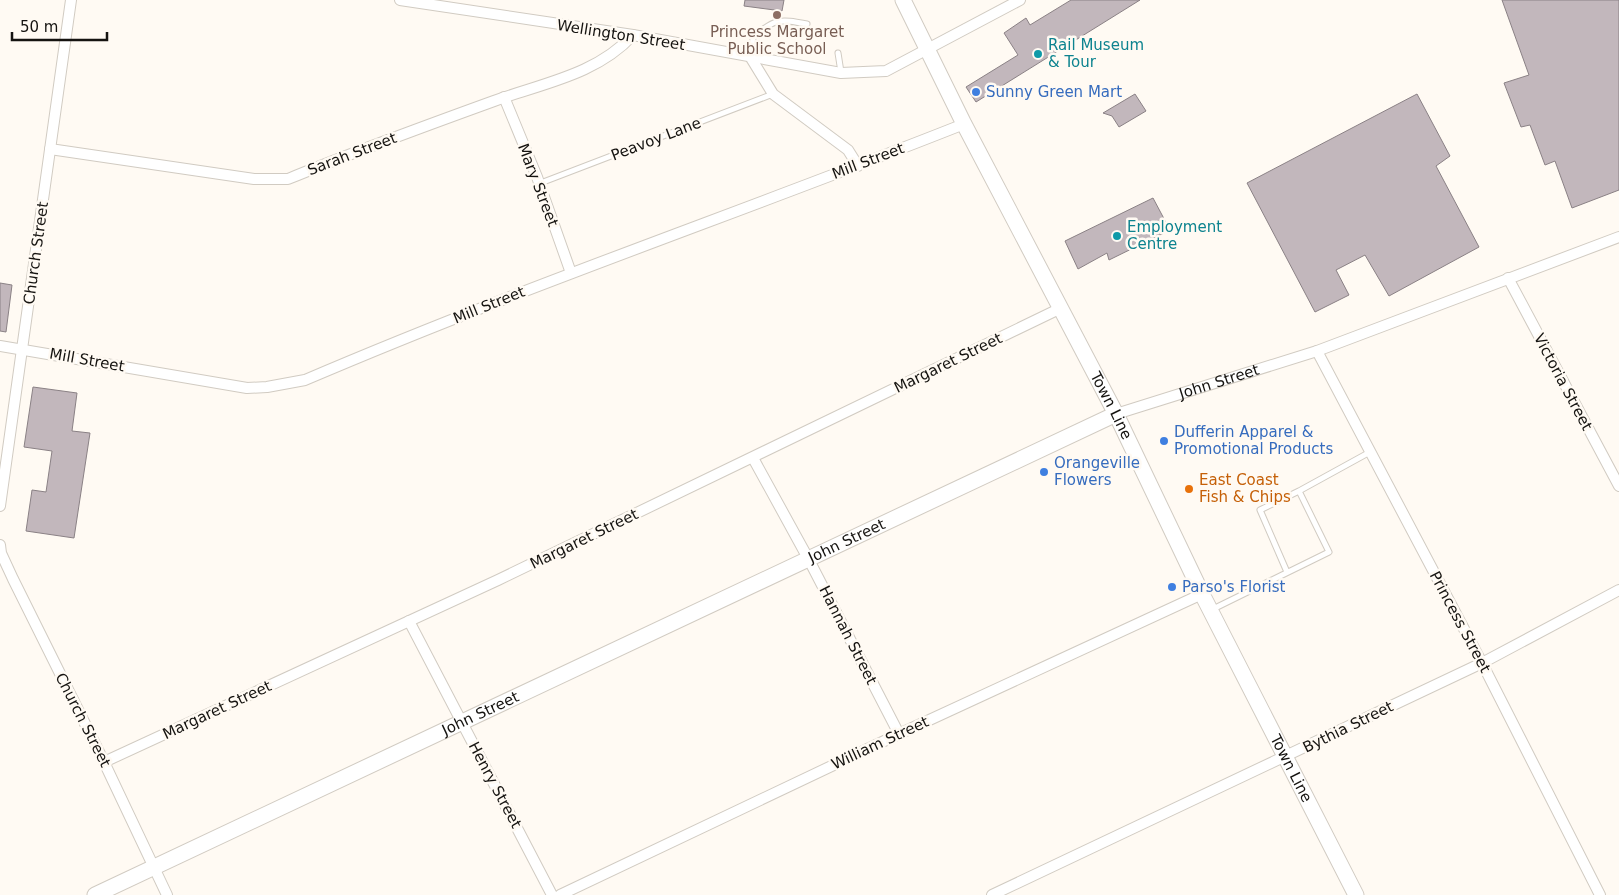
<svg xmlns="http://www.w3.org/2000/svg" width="1619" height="895" font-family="'DejaVu Sans',sans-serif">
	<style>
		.building { fill: #c2b7bc; stroke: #8a8185 }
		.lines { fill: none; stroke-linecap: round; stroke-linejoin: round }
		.lane-casing { stroke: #d1cbc2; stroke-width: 7 }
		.street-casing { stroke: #d1cbc2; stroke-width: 12 }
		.secondary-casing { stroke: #d1cbc2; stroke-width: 17 }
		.lane { stroke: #fff; stroke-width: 5 }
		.street { stroke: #fff; stroke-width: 10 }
		.secondary { stroke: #fff; stroke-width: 15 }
		.education-dot { fill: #8d6e63; stroke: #fffaf3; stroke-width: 2 }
		.culture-dot { fill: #0f9aa8; stroke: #fffaf3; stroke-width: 2 }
		.shop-dot { fill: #3f7fe0; stroke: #fffaf3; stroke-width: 2 }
		.food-dot { fill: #e8710a; stroke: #fffaf3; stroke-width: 2 }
		.labels { text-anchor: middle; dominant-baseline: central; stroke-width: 5; stroke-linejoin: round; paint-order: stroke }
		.education-label { font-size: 15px; fill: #785e54; stroke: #fffaf3 }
		.street-label { font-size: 15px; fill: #151310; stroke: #fffaf3 }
		.culture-label { font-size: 15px; fill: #0d838f; stroke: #fffaf3; text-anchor: start }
		.shop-label { font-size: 15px; fill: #366cbe; stroke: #fffaf3; text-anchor: start }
		.food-label { font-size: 15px; fill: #c56008; stroke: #fffaf3; text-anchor: start }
	</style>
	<rect width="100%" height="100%" fill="#fffaf3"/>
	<path class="building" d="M745 0H784L782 11 744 6Z
		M1071 0H1140L976 102 966 87 1018 55 1004 33 1026 18 1030 25Z
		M1502 0H1619V190L1572 208 1555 161 1545 165 1530 125 1521 127 1504 83 1529 75Z
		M1135 94 1146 111 1119 127 1112 116 1103 113Z
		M1417 94 1450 156 1436 166 1479 247 1389 296 1365 255 1336 270 1349 295 1315 312 1247 183Z
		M1153 198 1170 230 1109 260 1107 253 1078 269 1065 241Z
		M0 283 12 285 6 332 0 331Z
		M33 387 77 393 72 431 90 433 74 538 26 531 32 490 46 492 52 451 24 447Z"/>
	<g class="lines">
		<g class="lane-casing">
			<path id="lane" d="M838 53 841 72
				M751 57 753 38C774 18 780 19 807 24
				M538 184 773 94
				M1299 491 1370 452
				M1211 610 1329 552 1299 491 1260 510 1287 572"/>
		</g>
		<g class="street-casing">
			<g id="street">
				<path d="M400 0 633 35 841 73 886 71 1020 0"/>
				<path d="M751 58 773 94 848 150 858 166"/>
				<path d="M504 97 537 177 571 273"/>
				<path d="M50 149 254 179H288C356 151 425 126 494 101 543 83 596 75 633 35"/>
				<path d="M1508 278 1619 486"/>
				<path d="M0 346 247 388 267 387 305 380C522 287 745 211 964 124"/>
				<path d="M1317 351 1482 663 1600 895"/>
				<path id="s1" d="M1116 414 1317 351 1619 237"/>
				<path d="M753 458 809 560 899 734"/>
				<path d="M0 506 71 0"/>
				<path d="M0 545 1 553 13 579 104 762 167 895"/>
				<path d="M409 621 552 895"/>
				<path d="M104 762 498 580 1059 309"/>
				<path d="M560 895 899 734 1202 594"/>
				<path d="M992 895 1482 663 1619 590"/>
			</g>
		</g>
		<g class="secondary-casing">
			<g id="secondary">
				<path id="s2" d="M903 0 964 124 1116 414 1202 594 1356 895"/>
				<path id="s3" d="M95 895 1116 414"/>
			</g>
		</g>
		<use href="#lane" class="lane"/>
		<use href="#street" class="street"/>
		<use href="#secondary" class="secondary"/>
	</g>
	<circle class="education-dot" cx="777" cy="15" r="5"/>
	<g class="culture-dot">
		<circle cx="1038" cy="54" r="5"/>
		<circle cx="1117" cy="236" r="5"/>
	</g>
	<g class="shop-dot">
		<circle cx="976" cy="92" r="5"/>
		<circle cx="1164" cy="441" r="5"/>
		<circle cx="1044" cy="472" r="5"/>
		<circle cx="1172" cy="587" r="5"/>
	</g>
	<circle class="food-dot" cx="1189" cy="489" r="5"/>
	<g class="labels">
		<g class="education-label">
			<text x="777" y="32">Princess Margaret<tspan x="777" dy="17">Public School</tspan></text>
		</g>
		<g class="street-label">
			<text transform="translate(621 35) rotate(9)">Wellington Street</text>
			<text transform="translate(656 139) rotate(-21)">Peavoy Lane</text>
			<text transform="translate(352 154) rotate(-21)">Sarah Street</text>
			<text transform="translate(868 161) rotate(-21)">Mill Street</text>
			<text transform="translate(538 185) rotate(69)">Mary Street</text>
			<text transform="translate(36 253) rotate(-82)">Church Street</text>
			<text transform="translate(489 305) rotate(-22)">Mill Street</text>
			<text transform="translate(87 360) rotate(10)">Mill Street</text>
			<text transform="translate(948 363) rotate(-26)">Margaret Street</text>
			<text stroke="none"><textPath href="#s1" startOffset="108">John Street</textPath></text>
			<text transform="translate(1563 382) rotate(62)">Victoria Street</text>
			<text stroke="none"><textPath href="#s2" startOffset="456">Town Line</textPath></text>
			<text transform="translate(584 539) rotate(-26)">Margaret Street</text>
			<text stroke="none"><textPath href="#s3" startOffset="831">John Street</textPath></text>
			<text transform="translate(1460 622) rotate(62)">Princess Street</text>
			<text transform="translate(848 635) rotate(63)">Hannah Street</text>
			<text transform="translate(217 710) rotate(-25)">Margaret Street</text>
			<text stroke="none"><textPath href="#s3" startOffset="426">John Street</textPath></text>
			<text transform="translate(83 720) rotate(63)">Church Street</text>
			<text transform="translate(1348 727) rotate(-26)">Bythia Street</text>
			<text transform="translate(880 743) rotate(-25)">William Street</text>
			<text stroke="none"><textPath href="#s2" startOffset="861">Town Line</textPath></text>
			<text transform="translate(495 785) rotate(62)">Henry Street</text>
		</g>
		<g class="culture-label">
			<text x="1048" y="45">Rail Museum<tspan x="1048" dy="17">&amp; Tour</tspan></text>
			<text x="1127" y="227">Employment<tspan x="1127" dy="17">Centre</tspan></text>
		</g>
		<g class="shop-label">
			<text x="986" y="92">Sunny Green Mart</text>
			<text x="1174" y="432">Dufferin Apparel &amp;<tspan x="1174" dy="17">Promotional Products</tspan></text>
			<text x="1054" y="463">Orangeville<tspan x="1054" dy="17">Flowers</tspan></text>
			<text x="1182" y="587">Parso's Florist</text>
		</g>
		<g class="food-label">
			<text x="1199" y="480">East Coast<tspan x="1199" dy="17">Fish &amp; Chips</tspan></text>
		</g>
	</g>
	<path d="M12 32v8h95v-8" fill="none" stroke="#151310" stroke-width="2.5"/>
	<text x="20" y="32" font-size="15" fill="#151310" stroke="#fffaf3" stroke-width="4" paint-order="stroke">50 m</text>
</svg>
